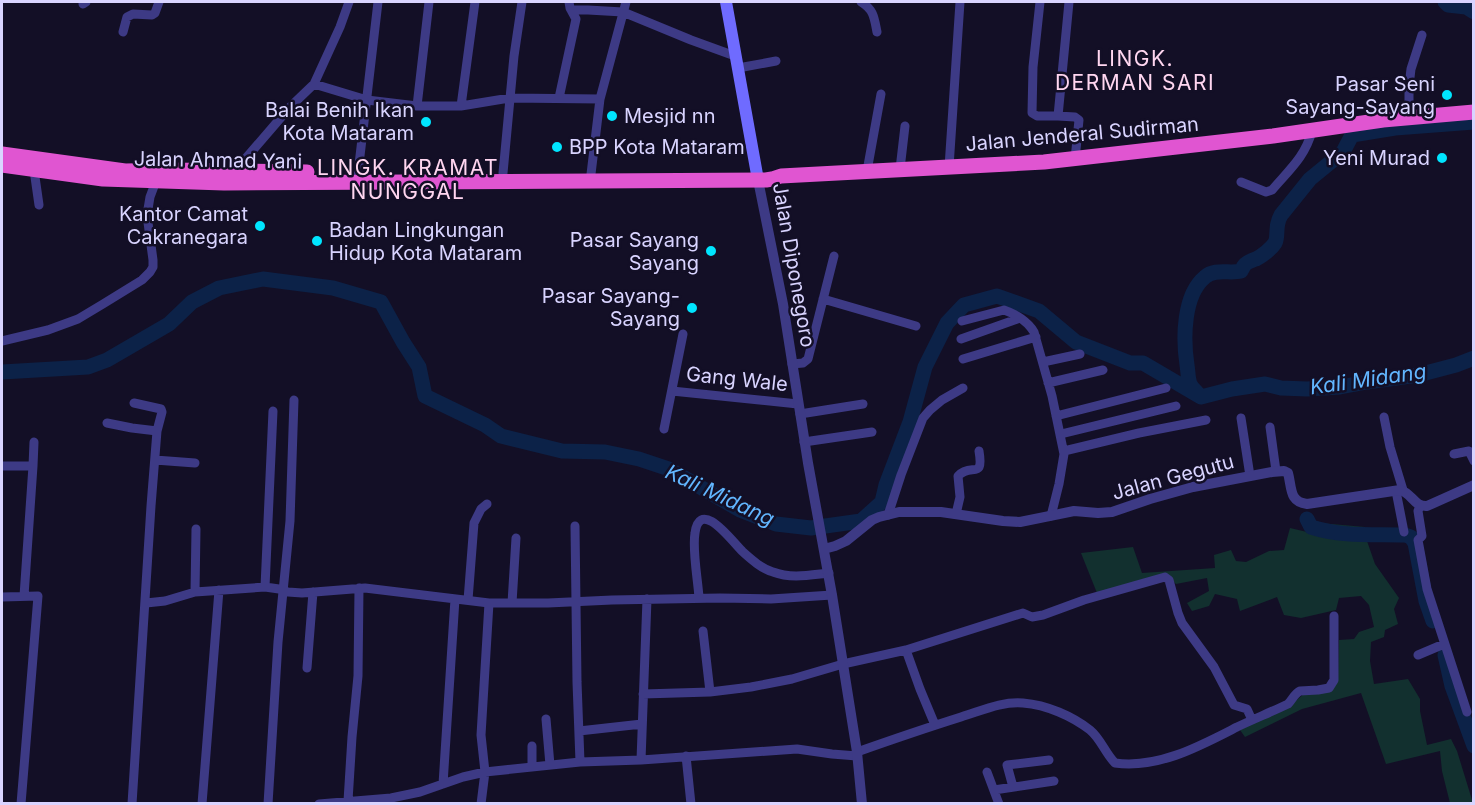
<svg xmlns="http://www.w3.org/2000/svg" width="1475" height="805" font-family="Inter,sans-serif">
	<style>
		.green { fill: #12302f }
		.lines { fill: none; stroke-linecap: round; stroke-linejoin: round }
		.river { stroke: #0c2248; stroke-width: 15 }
		.minor { stroke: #3d3a85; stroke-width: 9 }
		.tertiary { stroke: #3d3a85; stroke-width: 10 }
		.secondary { stroke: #6f6bff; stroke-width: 12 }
		.trunk { stroke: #e055d1; stroke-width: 15 }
		.poi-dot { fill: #00e5ff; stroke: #130f26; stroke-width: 2 }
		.labels { text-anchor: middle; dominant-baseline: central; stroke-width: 5; stroke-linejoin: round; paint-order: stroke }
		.poi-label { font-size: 20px; fill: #d9d4ff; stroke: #130f26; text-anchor: end }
		.street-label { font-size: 20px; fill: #d9d4ff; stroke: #130f26 }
		.neighbourhood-label { font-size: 21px; letter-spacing: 1.5px; fill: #ffd6f0; stroke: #130f26 }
		.water-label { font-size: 21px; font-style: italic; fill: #62b6ff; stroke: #130f26 }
	</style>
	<rect width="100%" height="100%" fill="#130f26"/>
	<path class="green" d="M1320 523 1365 527 1367 541 1375 564 1399 598 1394 609 1398 624 1385 630 1384 637 1371 642 1370 661 1374 684 1408 679 1420 699V711L1427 745 1451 739 1457 751 1473 803H1450L1442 771 1440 751 1386 764 1361 693 1302 709 1245 737 1240 730 1292 704 1305 693 1338 680 1339 640 1354 639 1359 632 1374 627 1369 605 1361 596 1339 598 1336 610 1301 618 1284 615 1277 597 1240 611 1237 599 1215 594 1209 606 1192 611 1187 603 1209 591 1207 578 1176 584 1166 574 1097 593 1081 553 1133 547 1142 573 1215 568 1214 555 1231 550 1236 561 1246 562 1269 551 1284 550 1290 528 1307 532Z"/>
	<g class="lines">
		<path class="river" d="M1445 2 1448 5 1466 7 1474 12
			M2 372 88 367 107 360 169 324 192 302 219 288 263 279 333 288 381 302 403 342 419 367 425 396 485 425 501 436 562 451 605 452 639 459 669 469 740 510 776 524 811 528 861 521 882 502 886 485 910 422 925 367 947 323 964 305 997 296 1039 311 1076 342 1130 363H1143L1201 397 1232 389 1265 384 1281 388 1307 389 1340 387 1367 382 1418 375 1456 365 1474 358
			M1199 395C1196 391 1192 388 1190 384 1188 379 1188 371 1187 365 1183 339 1183 295 1205 277 1215 268 1230 274 1241 271 1243 268 1244 264 1247 263 1248 262 1255 259 1256 259 1262 256 1271 249 1275 243 1279 235 1274 227 1281 215L1310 179 1343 152 1352 135 1395 128 1474 122
			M1307 519 1311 527C1342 537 1373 534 1405 535L1411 537 1415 543 1426 601 1433 621
			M1445 655 1452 686 1474 746"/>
		<path class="minor" d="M861 2C874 10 874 17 877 32
			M1040 2 1033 67 1032 113 1037 116H1058
			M1069 2 1058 116 1075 117 1079 120 1075 159
			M83 4 86 2
			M571 10H588L623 12 691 40 735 56
			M123 32 127 17 133 14 152 15 155 13 159 2
			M738 68 776 61
			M314 84 367 100 417 106H461L510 98 600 99
			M559 98 576 19 570 8 569 2
			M417 106 429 2
			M461 106 475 2
			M1409 118V86L1411 69 1422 35
			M949 167 960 2
			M900 169 905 126
			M34 170 39 205
			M867 171 881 94
			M234 172 290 107 314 84 340 27 349 2
			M358 173 378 2
			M503 173 514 56 522 2
			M591 174 600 99 626 2
			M1241 182 1266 192 1272 190C1289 170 1305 157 1312 131
			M823 299 916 326
			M962 321 1004 310C1016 314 1028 322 1034 332L1052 396 1064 454 1059 484 1051 516
			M961 339 1020 318
			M2 341 48 330 78 319 103 304 142 280 150 272 153 267V260L147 215 150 197 156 181
			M963 359 1036 337
			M1043 362 1080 354
			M792 364 803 363 808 359 834 256
			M1048 383 1103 370
			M672 391 798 404
			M800 414 863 404
			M1056 416 1166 388
			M1384 417 1390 447 1403 490
			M1241 418 1250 476
			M107 423 132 428 157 431
			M1270 427 1276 471
			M664 429 683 334
			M1061 434 1176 406
			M804 442 872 432
			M1064 451 1139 433 1206 420
			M1454 454 1469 451 1474 461
			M155 460 195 463
			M2 466H33L24 596
			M33 466 34 442
			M1396 491 1404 532
			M1420 506 1418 511 1422 536 1418 540 1427 589 1467 712
			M956 514 960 497 958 476C971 462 984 481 979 451
			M888 515 901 475 923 418 930 410 942 400 963 388
			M575 526 577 682 580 762
			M265 587 273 411
			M195 592 196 529
			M2 597 38 596 21 804
			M699 598C698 580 692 550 695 533 700 496 734 544 743 552 752 560 762 569 773 572 791 579 810 575 829 573
			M468 600 474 523 481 509 487 504
			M146 603 165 601 195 592 265 587 279 589 288 592 302 593 365 588 489 603H548L612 600 720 598 771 599 832 595
			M512 603 516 538
			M703 631 710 692
			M906 650 920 689 935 725
			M1418 655 1444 644
			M307 668 313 592
			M643 694 710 692 751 687 792 679 843 664 906 650 1023 613 1032 617 1043 615 1084 600 1165 577 1169 580 1178 613 1182 623 1214 667 1234 705 1247 709 1252 720
			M546 719 550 765
			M579 731 642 724
			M857 752C891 740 926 728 961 717 981 711 1002 701 1023 703 1047 705 1072 716 1090 730 1101 739 1105 753 1115 763 1158 769 1200 746 1237 727 1254 719 1271 712 1288 704 1292 700 1295 693 1300 691L1318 690 1329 688 1334 680V616
			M686 756 691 804
			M641 760 647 599
			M532 767V746
			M987 772 999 804
			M443 784 455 599
			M1013 787 1007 765 1049 760
			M994 790 1054 781
			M348 801 352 737 358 676 359 588
			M132 804 151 506 157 431 162 412 161 409 134 403
			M202 804 219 590
			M268 804 278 642 290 521 294 400
			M319 804 391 798 420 792 463 777 485 772 580 762 641 760 797 749 832 754 857 756
			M481 804 485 772 481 735 489 603"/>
		<path class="tertiary" d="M758 180 783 304 808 463 832 595 857 752 862 804
			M824 549 835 546 846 541 872 520 879 517 899 512H941L1003 521 1020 522 1074 511 1098 513 1112 512 1150 499 1193 487 1272 472 1284 471 1288 473C1292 488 1289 502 1307 504L1400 490C1412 493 1414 507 1427 506L1474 485"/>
		<path class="secondary" d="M726 2 758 180"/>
		<path class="trunk" d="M2 154 125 171 173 170 307 172
			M2 165 103 179 224 183 766 180 772 179 781 176 1044 162 1273 136 1383 120 1474 112"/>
	</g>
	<g class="poi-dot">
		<circle cx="1447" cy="95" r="6"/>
		<circle cx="612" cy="116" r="6"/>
		<circle cx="426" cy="122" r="6"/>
		<circle cx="557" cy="147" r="6"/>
		<circle cx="1442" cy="158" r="6"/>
		<circle cx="260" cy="226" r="6"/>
		<circle cx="317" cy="241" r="6"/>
		<circle cx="711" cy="251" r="6"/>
		<circle cx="692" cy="308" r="6"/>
	</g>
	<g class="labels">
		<g class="poi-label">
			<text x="1435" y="84">Pasar Seni<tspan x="1435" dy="23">Sayang-Sayang</tspan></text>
			<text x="414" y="110">Balai Benih Ikan<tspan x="414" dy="23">Kota Mataram</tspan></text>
			<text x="624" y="116" text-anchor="start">Mesjid nn</text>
			<text x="569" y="147" text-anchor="start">BPP Kota Mataram</text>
			<text x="1430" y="158">Yeni Murad</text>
			<text x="248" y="214">Kantor Camat<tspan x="248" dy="23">Cakranegara</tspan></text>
			<text x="329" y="230" text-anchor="start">Badan Lingkungan<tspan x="329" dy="23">Hidup Kota Mataram</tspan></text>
			<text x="699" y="240">Pasar Sayang<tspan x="699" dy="23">Sayang</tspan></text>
			<text x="680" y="296">Pasar Sayang-<tspan x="680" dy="23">Sayang</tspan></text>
		</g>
		<g class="street-label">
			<text transform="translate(1082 134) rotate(-5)">Jalan Jenderal Sudirman</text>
			<text transform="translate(218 160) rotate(1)">Jalan Ahmad Yani</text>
			<text transform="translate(794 265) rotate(80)">Jalan Diponegoro</text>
			<text transform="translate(737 379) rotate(6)">Gang Wale</text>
			<text transform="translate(1173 477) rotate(-15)">Jalan Gegutu</text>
		</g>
		<g class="neighbourhood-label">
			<text x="1135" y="58">LINGK.<tspan x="1135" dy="24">DERMAN SARI</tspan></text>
			<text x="408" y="167">LINGK. KRAMAT<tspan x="408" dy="24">NUNGGAL</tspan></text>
		</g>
		<g class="water-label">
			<text transform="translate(1368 379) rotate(-8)">Kali Midang</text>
			<text transform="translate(720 495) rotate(25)">Kali Midang</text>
		</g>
	</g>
	<rect width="1475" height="805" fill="none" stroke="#d9d4ff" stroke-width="6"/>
</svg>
